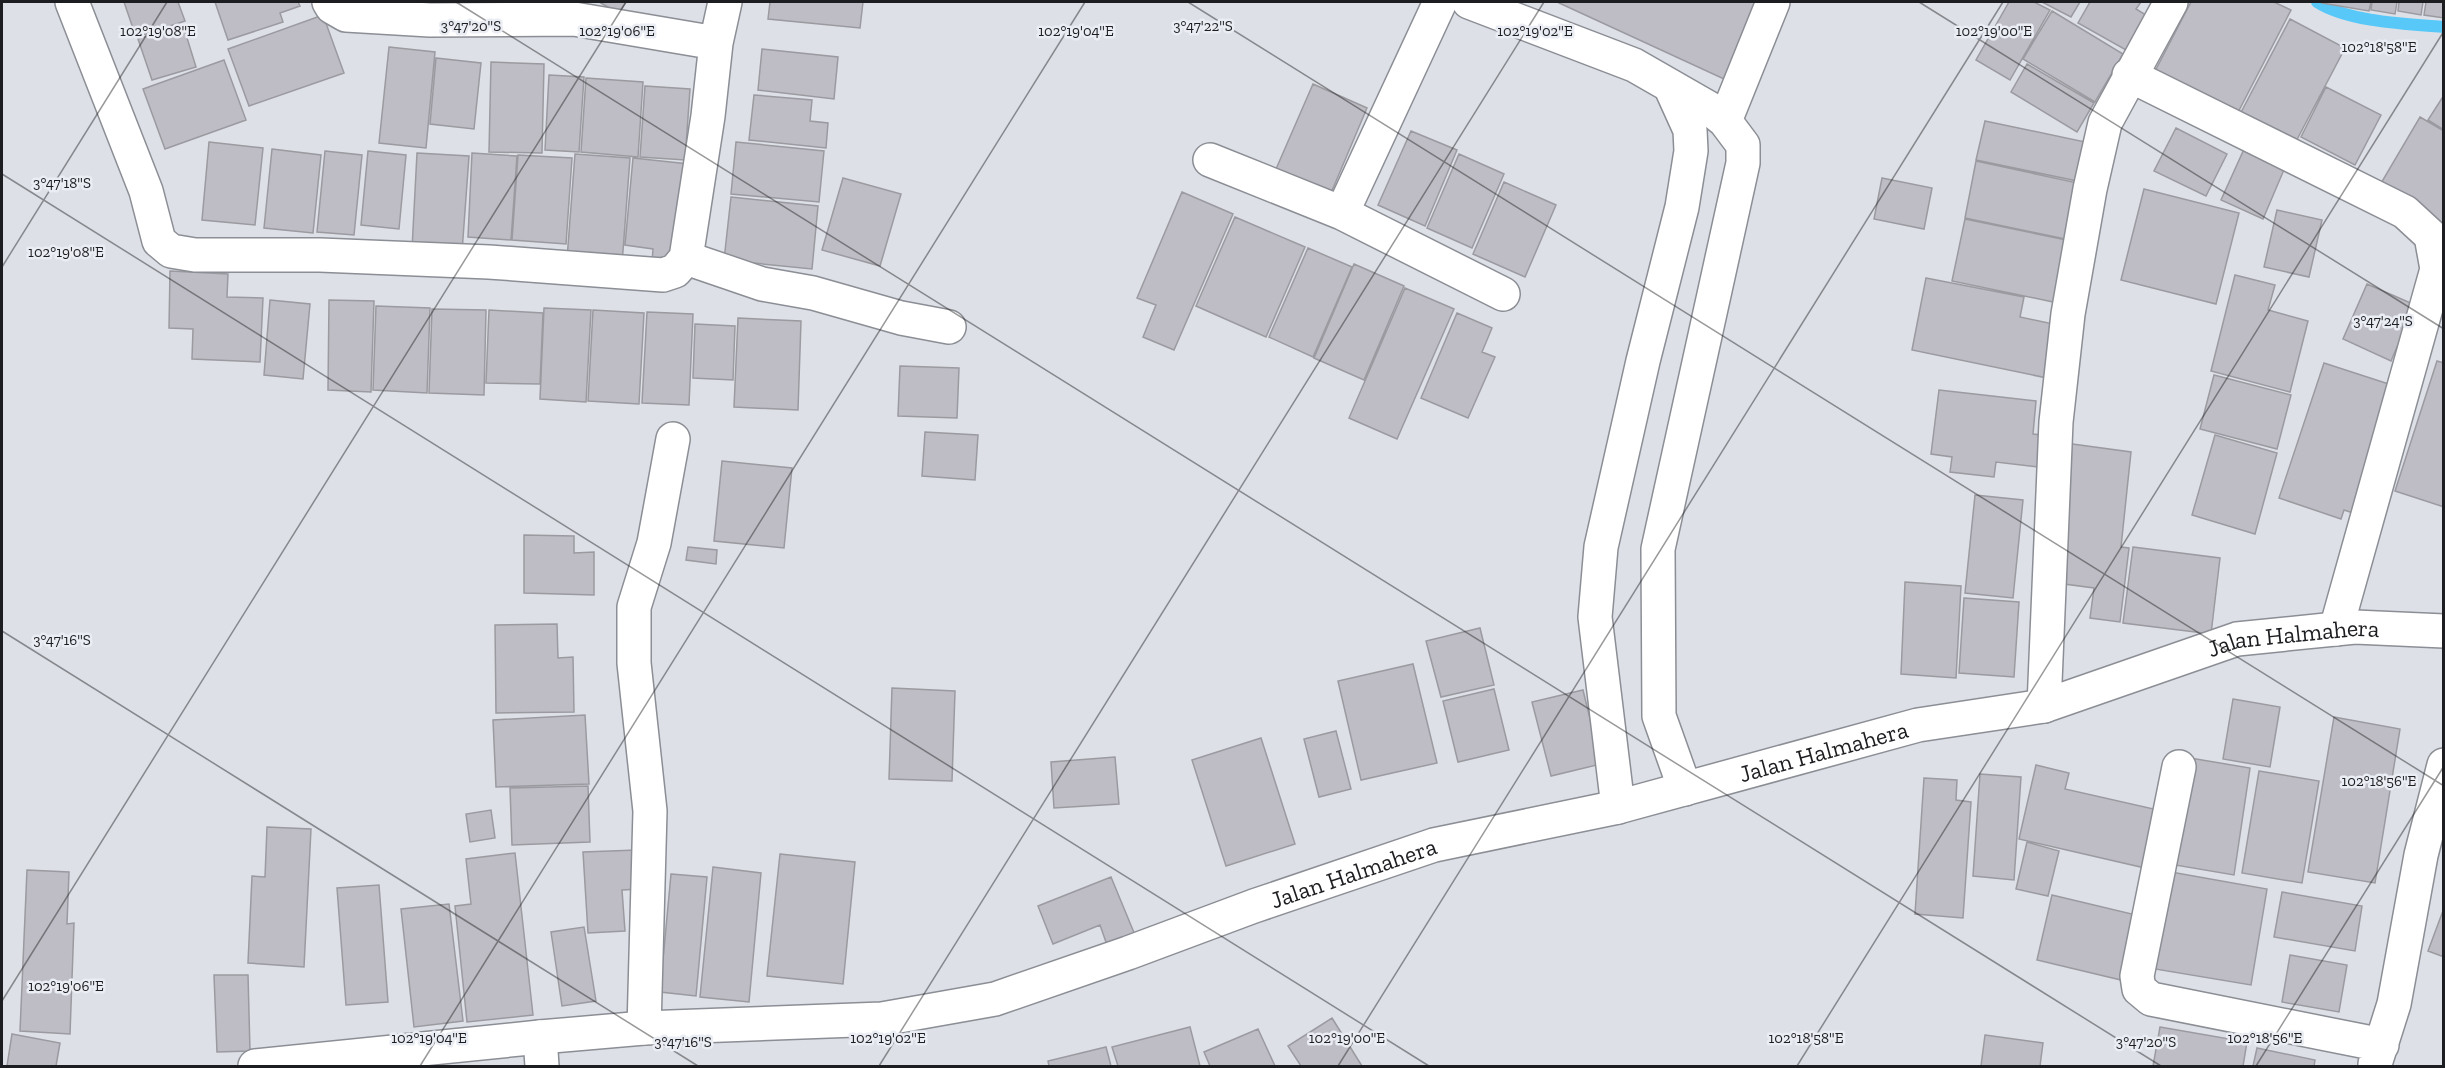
<svg xmlns="http://www.w3.org/2000/svg" width="2445" height="1068" font-family="'Zilla Slab',serif">
	<style>
		.lines { fill: none; stroke-linecap: round; stroke-linejoin: round }
		.stream { stroke: #58c8f8; stroke-width: 12 }
		.building { fill: #bebdc5; stroke: #9b9aa1; stroke-width: 1.5 }
		.minor-casing { stroke: #8c8e95; stroke-width: 36 }
		.primary-casing { stroke: #8c8e95; stroke-width: 36 }
		.minor { stroke: #fff; stroke-width: 33 }
		.primary { stroke: #fff; stroke-width: 33 }
		.ticks { fill: none; stroke: #1c1d20; stroke-width: 1.5; stroke-opacity: 0.45 }
		.labels { text-anchor: middle; dominant-baseline: central; stroke-width: 5; stroke-linejoin: round; paint-order: stroke }
		.street-label { font-size: 24px; fill: #1c1d20; stroke: #eaedf4 }
		.ticks-label { font-size: 15px; text-anchor: middle; fill: #1c1d20; stroke: #eaedf4; stroke-width: 5; stroke-linejoin: round; paint-order: stroke }
	</style>
	<rect width="100%" height="100%" fill="#dde0e7"/>
	<g class="lines">
		<path class="stream" d="M2317 2C2348 22 2406 24 2444 27"/>
	</g>
	<path class="building" d="M124 2H178L185 21 136 37Z
		M215 2H298L300 6 280 13 283 22 228 40Z
		M599 2H626L619 13Z
		M770 2H863L860 28 768 19Z
		M1557 2H1760L1724 79Z
		M2009 2H2034L2050 10 2010 80 1976 60Z
		M2042 2H2080L2071 17Z
		M2090 2H2141L2136 9 2146 15 2126 50 2078 23Z
		M2191 2H2274L2291 10 2234 120 2152 77Z
		M2372 2H2397L2395 14 2371 10Z
		M2399 2H2423L2421 15 2398 11Z
		M2426 2H2444V18L2424 15Z
		M2322 3V2H2371L2369 11Z
		M2052 11 2123 54 2095 102 2023 59Z
		M323 15 344 73 249 106 228 49Z
		M2290 19 2345 48 2292 149 2237 120Z
		M183 25 196 67 152 80 138 39Z
		M389 47 435 52 426 148 379 143Z
		M762 49 838 57 834 99 758 90Z
		M436 58 481 63 474 129 430 124Z
		M224 60 246 120 165 149 143 89Z
		M491 62 544 64 542 153 489 152Z
		M2027 64 2094 103 2077 132 2011 92Z
		M549 75 584 77 579 152 545 150Z
		M586 78 643 82 638 157 581 152Z
		M1313 84 1367 108 1331 193 1276 169Z
		M645 86 690 89 685 160 640 157Z
		M2326 87 2381 115 2355 165 2301 137Z
		M754 95 812 100 810 121 828 123 826 148 749 140Z
		M2444 95V130L2428 120Z
		M2420 117 2444 131V230L2377 190Z
		M1985 121 2090 143 2082 182 1976 160Z
		M2176 128 2227 154 2206 196 2154 171Z
		M1411 131 1457 150 1425 226 1378 205Z
		M209 142 263 148 255 225 202 220Z
		M736 142 824 151 819 202 731 194Z
		M2245 147 2286 165 2263 219 2221 200Z
		M272 149 321 155 313 233 264 228Z
		M325 151 362 155 354 235 317 232Z
		M368 151 406 155 399 229 361 225Z
		M417 153 469 156 462 252 412 249Z
		M472 153 517 156 511 240 468 237Z
		M575 154 630 158 622 264 567 259Z
		M1459 154 1504 174 1472 248 1427 228Z
		M518 155 572 158 566 244 512 240Z
		M633 158 689 164 679 265 652 262 653 249 625 245Z
		M1976 161 2082 184 2070 240 1965 218Z
		M843 178 901 194 880 266 822 250Z
		M1882 178 1932 188 1924 229 1874 219Z
		M1504 182 1556 205 1525 277 1473 254Z
		M2144 189 2239 213 2216 304 2121 280Z
		M1182 192 1233 214 1174 350 1143 337 1156 305 1137 298Z
		M731 197 818 206 812 269 724 260Z
		M2277 210 2322 220 2309 277 2264 267Z
		M1235 217 1305 247 1266 337 1196 306Z
		M1965 219 2071 241 2058 303 1952 281Z
		M1308 248 1352 267 1313 357 1269 337Z
		M1354 264 1404 286 1364 380 1314 358Z
		M170 271 228 274 227 297 263 298 260 362 192 359 193 329 169 328Z
		M2235 275 2275 285 2268 310 2308 321 2290 392 2211 371Z
		M1926 278 2024 297 2020 317 2058 325 2047 378 1912 350Z
		M2367 284 2415 305 2391 361 2343 339Z
		M1405 288 1454 309 1397 439 1349 418Z
		M270 300 310 304 303 379 264 375Z
		M329 300 374 301 371 392 328 390Z
		M376 306 430 308 427 393 373 390Z
		M544 308 591 310 586 402 540 399Z
		M432 309 486 310 484 395 429 393Z
		M489 310 543 313 540 384 486 383Z
		M593 310 644 313 639 404 588 401Z
		M647 312 693 314 689 405 642 403Z
		M1457 313 1492 328 1482 352 1495 357 1468 418 1421 398Z
		M738 318 801 321 798 410 734 407Z
		M695 324 735 326 733 380 693 378Z
		M2437 361 2444 363V507L2395 491Z
		M2324 363 2401 388 2359 515 2344 510 2341 519 2279 498Z
		M900 366 959 368 957 418 898 416Z
		M2214 375 2291 395 2277 449 2200 429Z
		M1939 390 2036 401 2033 434 2042 435 2038 467 1996 462 1994 477 1950 472 1952 457 1931 454Z
		M925 432 978 435 975 480 922 476Z
		M2215 435 2277 453 2255 534 2192 515Z
		M2065 443 2131 452 2121 547 2129 548 2120 622 2090 618 2094 588 2049 582Z
		M722 461 792 468 784 548 714 541Z
		M1975 495 2023 500 2013 598 1965 593Z
		M524 535 574 536V553L594 552V595L524 593Z
		M688 547 717 550 716 564 686 560Z
		M2133 547 2220 558 2211 634 2123 623Z
		M1905 582 1961 586 1956 678 1901 674Z
		M1964 598 2019 602 2014 677 1959 673Z
		M557 624 558 658 573 657 574 712 496 713 495 625Z
		M1480 628 1494 685 1441 697 1426 641Z
		M1413 664 1437 763 1361 780 1338 681Z
		M892 688 955 691 952 781 889 779Z
		M1494 689 1509 750 1458 762 1443 701Z
		M1583 690 1601 764 1551 776 1532 702Z
		M2233 699 2280 707 2270 767 2223 759Z
		M585 715 589 784 496 787 493 720Z
		M2334 717 2400 729 2375 883 2308 872Z
		M1336 731 1351 789 1319 797 1304 739Z
		M1261 738 1295 844 1226 866 1192 760Z
		M1115 757 1119 804 1054 808 1051 762Z
		M2190 758 2250 768 2234 875 2175 865Z
		M2036 765 2069 773 2065 789 2158 810 2145 868 2019 839Z
		M2259 771 2319 781 2302 883 2242 873Z
		M1980 774 2021 777 2014 880 1973 876Z
		M1924 778 1957 780 1956 800 1971 802 1963 918 1915 914Z
		M588 786 590 842 512 845 510 788Z
		M491 810 495 838 470 842 466 814Z
		M267 827 311 829 304 967 248 963 252 876 265 877Z
		M2027 842 2059 851 2048 896 2016 889Z
		M637 850 639 889 622 890 625 931 588 933 583 852Z
		M515 853 533 1015 467 1022 455 906 471 904 466 859Z
		M780 854 855 862 843 984 767 976Z
		M713 867 761 873 749 1002 700 997Z
		M27 870 69 872 67 924 74 923 70 1034 20 1031Z
		M2171 872 2267 889 2251 985 2155 969Z
		M671 874 707 877 696 996 660 992Z
		M1111 877 1135 935 1107 945 1100 925 1053 944 1038 906Z
		M379 885 388 1002 346 1005 337 888Z
		M2282 892 2362 906 2355 951 2274 937Z
		M2052 895 2136 915 2121 980 2037 960Z
		M449 904 463 1021 414 1027 401 909Z
		M2444 908V957L2428 951Z
		M584 927 596 1001 562 1006 551 932Z
		M2290 955 2347 965 2339 1012 2282 1002Z
		M214 975H248L250 1051 217 1052Z
		M1332 1018 1362 1066H1301L1288 1046Z
		M1190 1027 1200 1066H1118L1112 1047Z
		M2160 1027 2247 1042 2243 1066H2153Z
		M1258 1029 1275 1066H1210L1204 1052Z
		M12 1034 60 1043 56 1066H7Z
		M1985 1035 2043 1043 2040 1066H1981Z
		M1106 1047 1111 1066H1049L1048 1061Z
		M2257 1048 2315 1060 2314 1066H2253Z"/>
	<g class="lines">
		<g class="minor-casing">
			<path id="minor" d="M72 2 146 191 159 241 171 251 195 255H320L489 262 663 275 675 271 686 258 708 116 716 43 574 19 430 20 346 15 332 7 329 2
				M1469 2 1634 65 1709 108 1725 121 1743 145V163L1658 549 1659 716 1685 789
				M716 43 725 2
				M2129 75 2405 212 2431 236 2437 269 2336 629
				M1725 121 1773 2
				M1210 160 1342 213 1503 294
				M1342 213 1440 2
				M686 258 762 284 813 293 901 318 949 327
				M2044 706 2056 422 2068 314 2090 189 2105 123 2171 2
				M2179 767 2137 976 2139 989 2151 999 2382 1045
				M1618 807 1595 617 1601 547 1643 361 1682 207 1691 151 1690 130 1671 88
				M644 1028 650 811 634 663V607L654 543 673 439
				M540 1037 542 1066
				M2375 1064 2394 1004 2421 855 2444 765"/>
		</g>
		<g class="primary-casing">
			<g id="primary">
				<path id="s1" d="M255 1066 540 1037 644 1028 882 1019 995 999 1128 953 1254 906 1434 845 1618 807 1918 725 2044 706 2237 639 2355 627 2444 631"/>
			</g>
		</g>
		<use href="#minor" class="minor"/>
		<use href="#primary" class="primary"/>
	</g>
	<path class="ticks" d="M456 2 2161 1066M1188 2 2444 786M1919 2 2444 329M2 174 1429 1066M2 267 167 2M2 631 698 1066M2 1001 626 2M420 1066 1085 2M879 1066 1544 2M1338 1066 2003 2M1797 1066 2444 31M2256 1066 2444 766"/>
	<g class="labels">
		<g class="street-label">
			<text stroke="none"><textPath href="#s1" startOffset="2096">Jalan Halmahera</textPath></text>
			<text stroke="none"><textPath href="#s1" startOffset="1610">Jalan Halmahera</textPath></text>
			<text stroke="none"><textPath href="#s1" startOffset="1124">Jalan Halmahera</textPath></text>
		</g>
	</g>
	<g class="ticks-label">
		<text x="471" y="31">3°47'20"S</text>
		<text x="1203" y="31">3°47'22"S</text>
		<text x="158" y="36">102°19'08"E</text>
		<text x="617" y="36">102°19'06"E</text>
		<text x="1076" y="36">102°19'04"E</text>
		<text x="1535" y="36">102°19'02"E</text>
		<text x="1994" y="36">102°19'00"E</text>
		<text x="2379" y="52">102°18'58"E</text>
		<text x="62" y="188">3°47'18"S</text>
		<text x="66" y="257">102°19'08"E</text>
		<text x="2383" y="326">3°47'24"S</text>
		<text x="62" y="645">3°47'16"S</text>
		<text x="2379" y="786">102°18'56"E</text>
		<text x="66" y="991">102°19'06"E</text>
		<text x="429" y="1043">102°19'04"E</text>
		<text x="888" y="1043">102°19'02"E</text>
		<text x="1347" y="1043">102°19'00"E</text>
		<text x="1806" y="1043">102°18'58"E</text>
		<text x="2265" y="1043">102°18'56"E</text>
		<text x="683" y="1047">3°47'16"S</text>
		<text x="2146" y="1047">3°47'20"S</text>
	</g>
	<rect width="2445" height="1068" fill="none" stroke="#1c1d20" stroke-width="6"/>
</svg>
